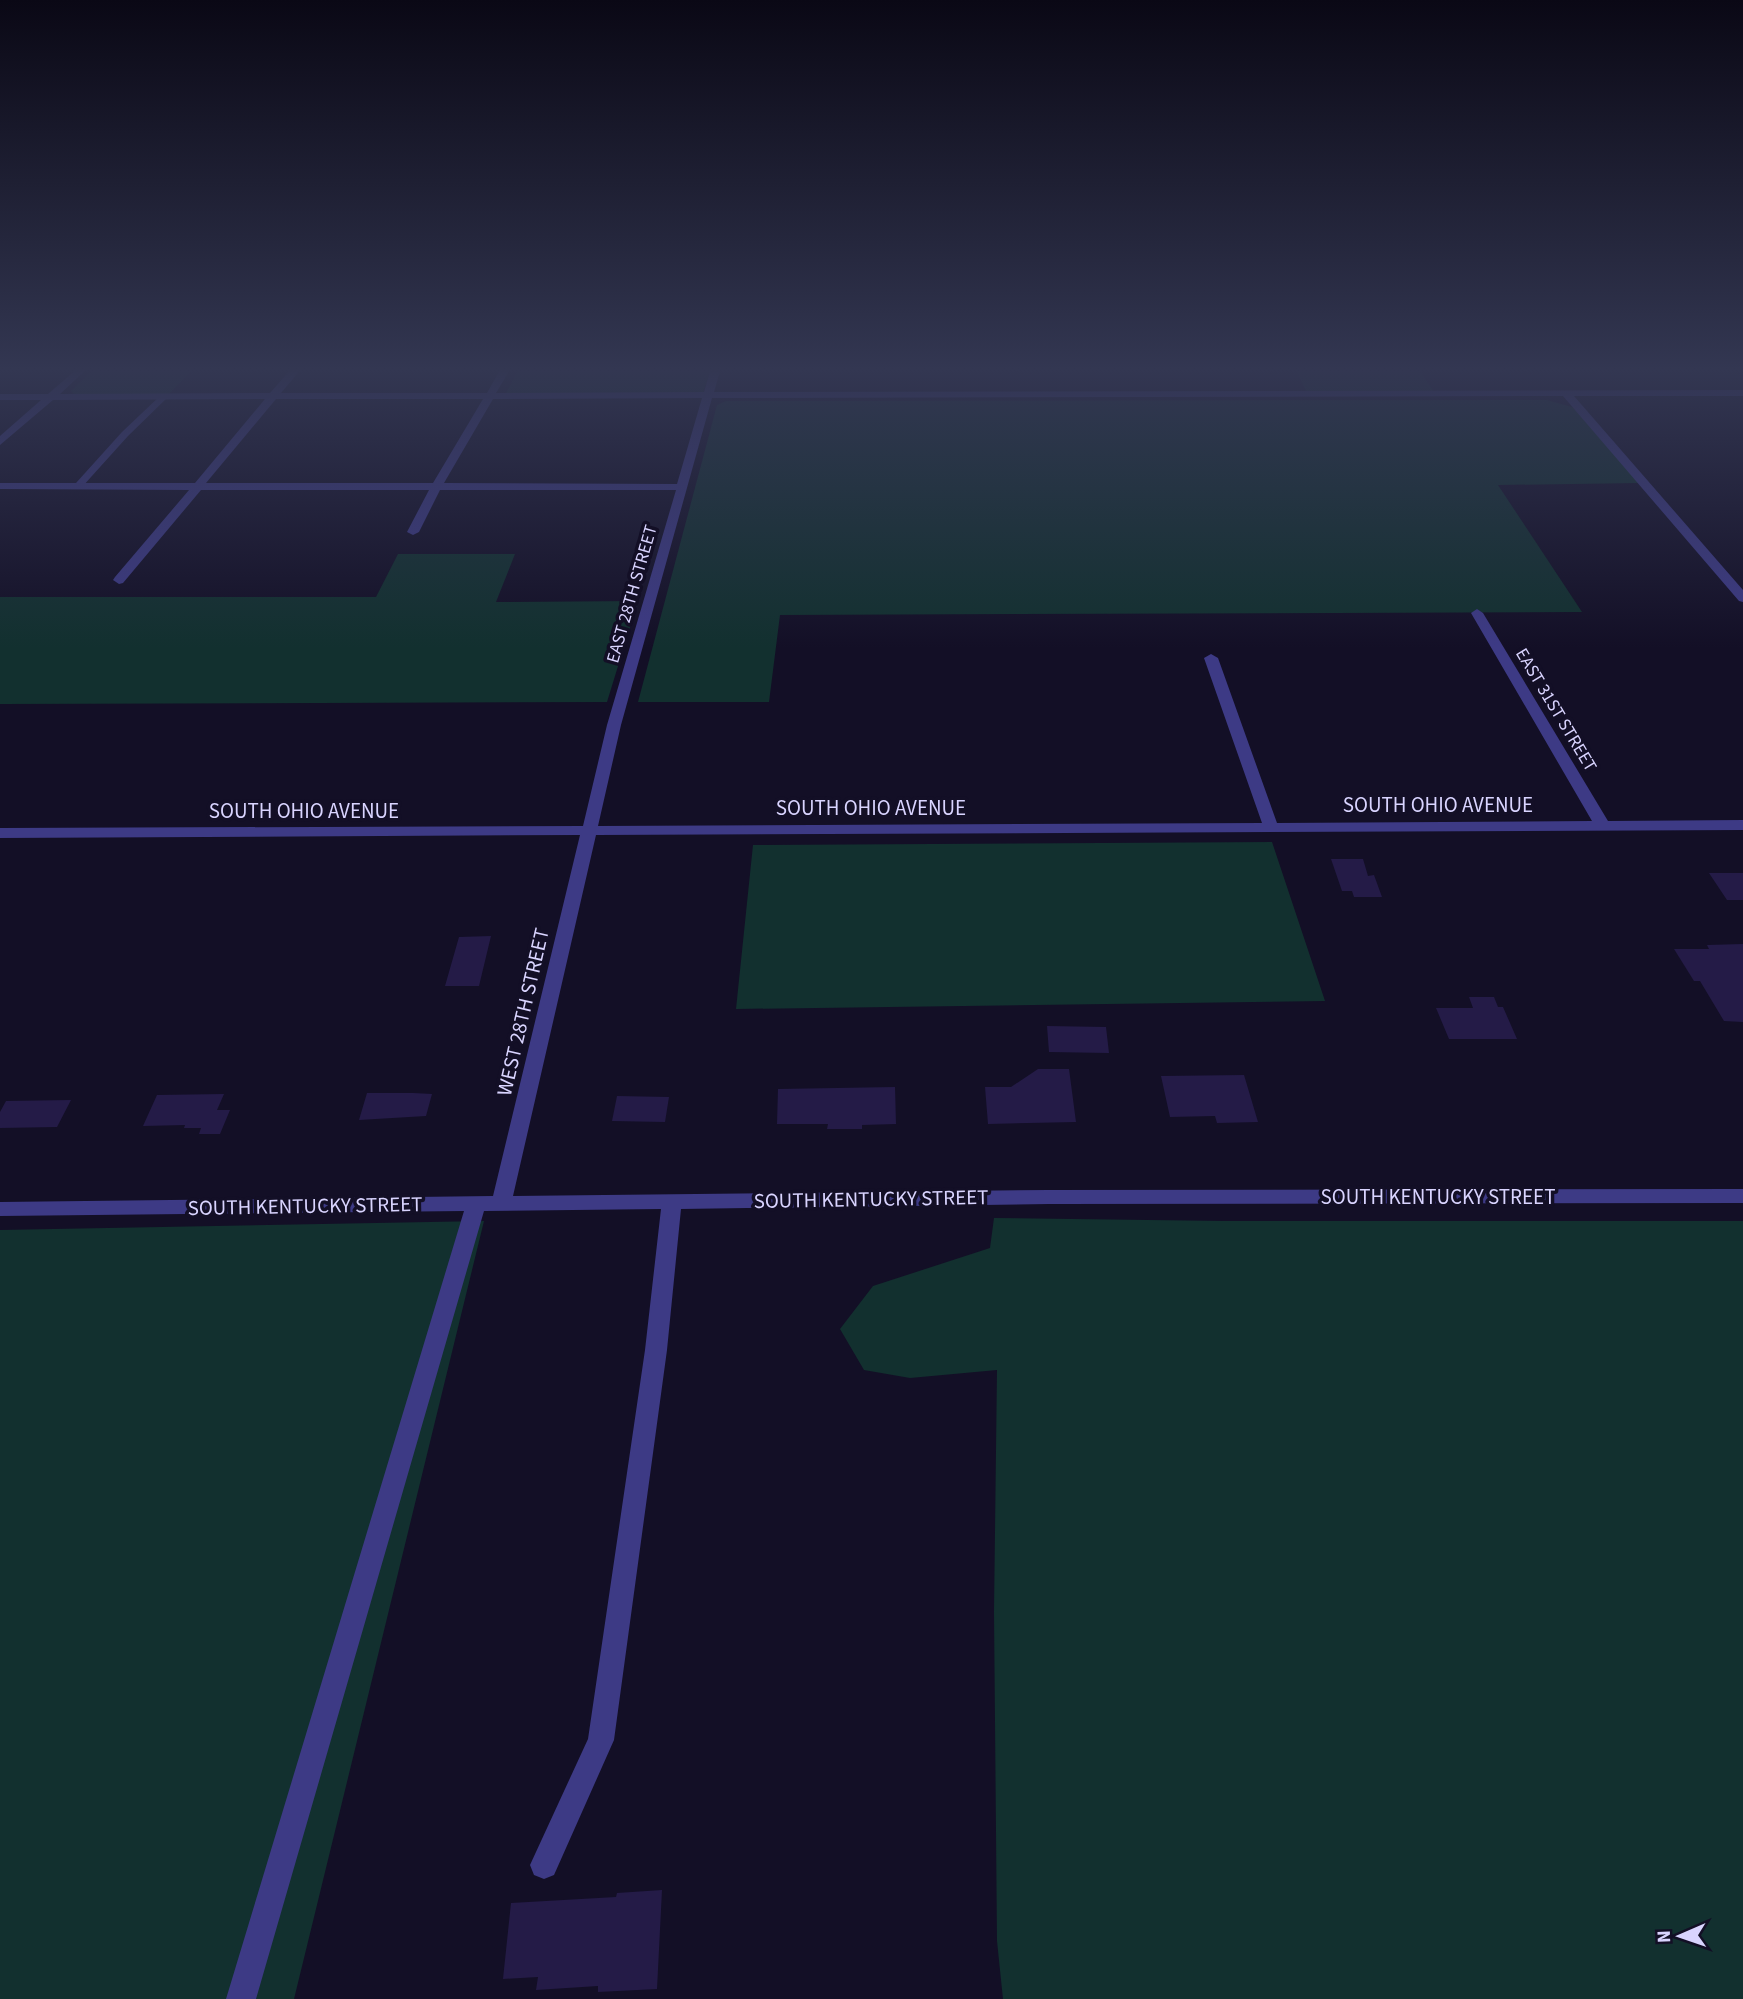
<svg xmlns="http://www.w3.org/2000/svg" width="1743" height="1999" font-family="'Source Sans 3',sans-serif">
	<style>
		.green { fill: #12302f }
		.building { fill: #241b47 }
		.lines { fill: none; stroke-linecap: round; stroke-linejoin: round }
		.lane { fill: #3d3a85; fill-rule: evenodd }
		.street { fill: #3d3a85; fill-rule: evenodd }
		.labels { text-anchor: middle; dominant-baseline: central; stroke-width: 7; stroke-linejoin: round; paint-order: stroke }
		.far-street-label { font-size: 18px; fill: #d9d4ff; stroke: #130f26 }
		.street-label { font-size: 21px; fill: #d9d4ff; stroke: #130f26 }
	</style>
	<rect width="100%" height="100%" fill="#130f26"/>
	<path class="green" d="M95 368H194L168 395 74 394 71 391Z
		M519 368H711L703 393 511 396 506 393Z
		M1295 368H1418L1436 395H1308Z
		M1547 400 1572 407 1578 412 1639 483 1498 485 1582 612 780 615 769 702H638L717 405 726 401Z
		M398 554H515L496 602 638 601 607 702 0 704V597H376Z
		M1272 842 1325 1001 736 1009 753 845Z
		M994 1218 1224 1221H1743V1999H1003L997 1941 994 1612 997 1370 910 1378 864 1370 840 1329 873 1286 990 1248Z
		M484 1221 294 1999H0V1230Z"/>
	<path class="building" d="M1331 859H1363L1368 876 1374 875 1382 897H1354L1352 891H1342Z
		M1709 873H1743V900H1727Z
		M491 936 479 986H445L459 937Z
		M1743 944V1022L1724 1021 1700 981H1694L1674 949H1709L1707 945Z
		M1469 997H1494L1498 1007H1503L1517 1039H1449L1436 1008H1473Z
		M1047 1026 1106 1027 1109 1053 1049 1052Z
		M1038 1069H1069L1076 1122 988 1124 985 1087H1011Z
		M1244 1075 1258 1122 1217 1123 1215 1116 1170 1117 1161 1076Z
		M895 1087 896 1124 862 1125V1129H827L828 1124H777L778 1089Z
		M367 1093H413L432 1094 426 1116 359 1120Z
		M224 1094 217 1110H230L220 1134H199L201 1128H184L185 1125 143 1126 157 1095Z
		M617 1096 669 1097 665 1122 612 1121Z
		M71 1100 57 1127 0 1128V1112L6 1101Z
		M662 1890 657 1989 598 1992V1986L536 1990 538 1977 503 1979 511 1903 616 1897 617 1893Z"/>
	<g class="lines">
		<path class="lane" d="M161 395 168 397 128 436 82 487H76V483L122 432Z"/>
		<path class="street" d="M78 368H88L60 394 270 393 292 368H302L281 393H487L501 368H511L496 393 704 392 711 368H721L714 392 1743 390V396H1574L1743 590V602L1739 601 1563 396 712 398 621 725 598 826 1262 823 1204 658 1211 654 1218 658 1277 823 1592 821 1471 613 1477 609 1483 613 1608 821 1743 820V830L596 835 513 1196 1049 1190 1743 1189V1203L1049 1204 681 1209 667 1350 614 1740 554 1875 544 1879 534 1875 530 1865 588 1739 645 1350 661 1209 484 1211 256 1999H226L464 1211 0 1216V1202L493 1196 580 835 0 838V828L583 826 607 725 676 490H440L419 532 413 535 407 532 429 490H201L123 583 119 584 113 580 115 577 189 490 0 489V483H195L265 399 53 400 0 445V436L41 400H0V394H48ZM702 398 677 484 444 483 493 399ZM276 399H483L433 483H206Z"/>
	</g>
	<linearGradient id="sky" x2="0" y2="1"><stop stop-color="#0a0815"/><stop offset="0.57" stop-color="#333752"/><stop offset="1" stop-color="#333752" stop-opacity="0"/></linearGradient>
	<rect width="1743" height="648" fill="url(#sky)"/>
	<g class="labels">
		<g class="far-street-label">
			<text transform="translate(632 594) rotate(-74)">EAST 28TH STREET</text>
			<text transform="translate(1556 710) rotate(59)">EAST 31ST STREET</text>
		</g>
		<g class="street-label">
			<text x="1438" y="805">SOUTH OHIO AVENUE</text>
			<text x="871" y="808">SOUTH OHIO AVENUE</text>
			<text x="304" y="811">SOUTH OHIO AVENUE</text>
			<text transform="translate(523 1012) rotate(-77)">WEST 28TH STREET</text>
			<text x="1438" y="1197">SOUTH KENTUCKY STREET</text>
			<text transform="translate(871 1199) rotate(-1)">SOUTH KENTUCKY STREET</text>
			<text transform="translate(305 1206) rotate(-1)">SOUTH KENTUCKY STREET</text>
		</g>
	</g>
	<g transform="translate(1680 1936) rotate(268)" stroke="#130f26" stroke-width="5" paint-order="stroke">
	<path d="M0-5L12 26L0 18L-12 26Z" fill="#d9d4ff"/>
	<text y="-10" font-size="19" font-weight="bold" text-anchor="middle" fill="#d9d4ff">N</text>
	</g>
</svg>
